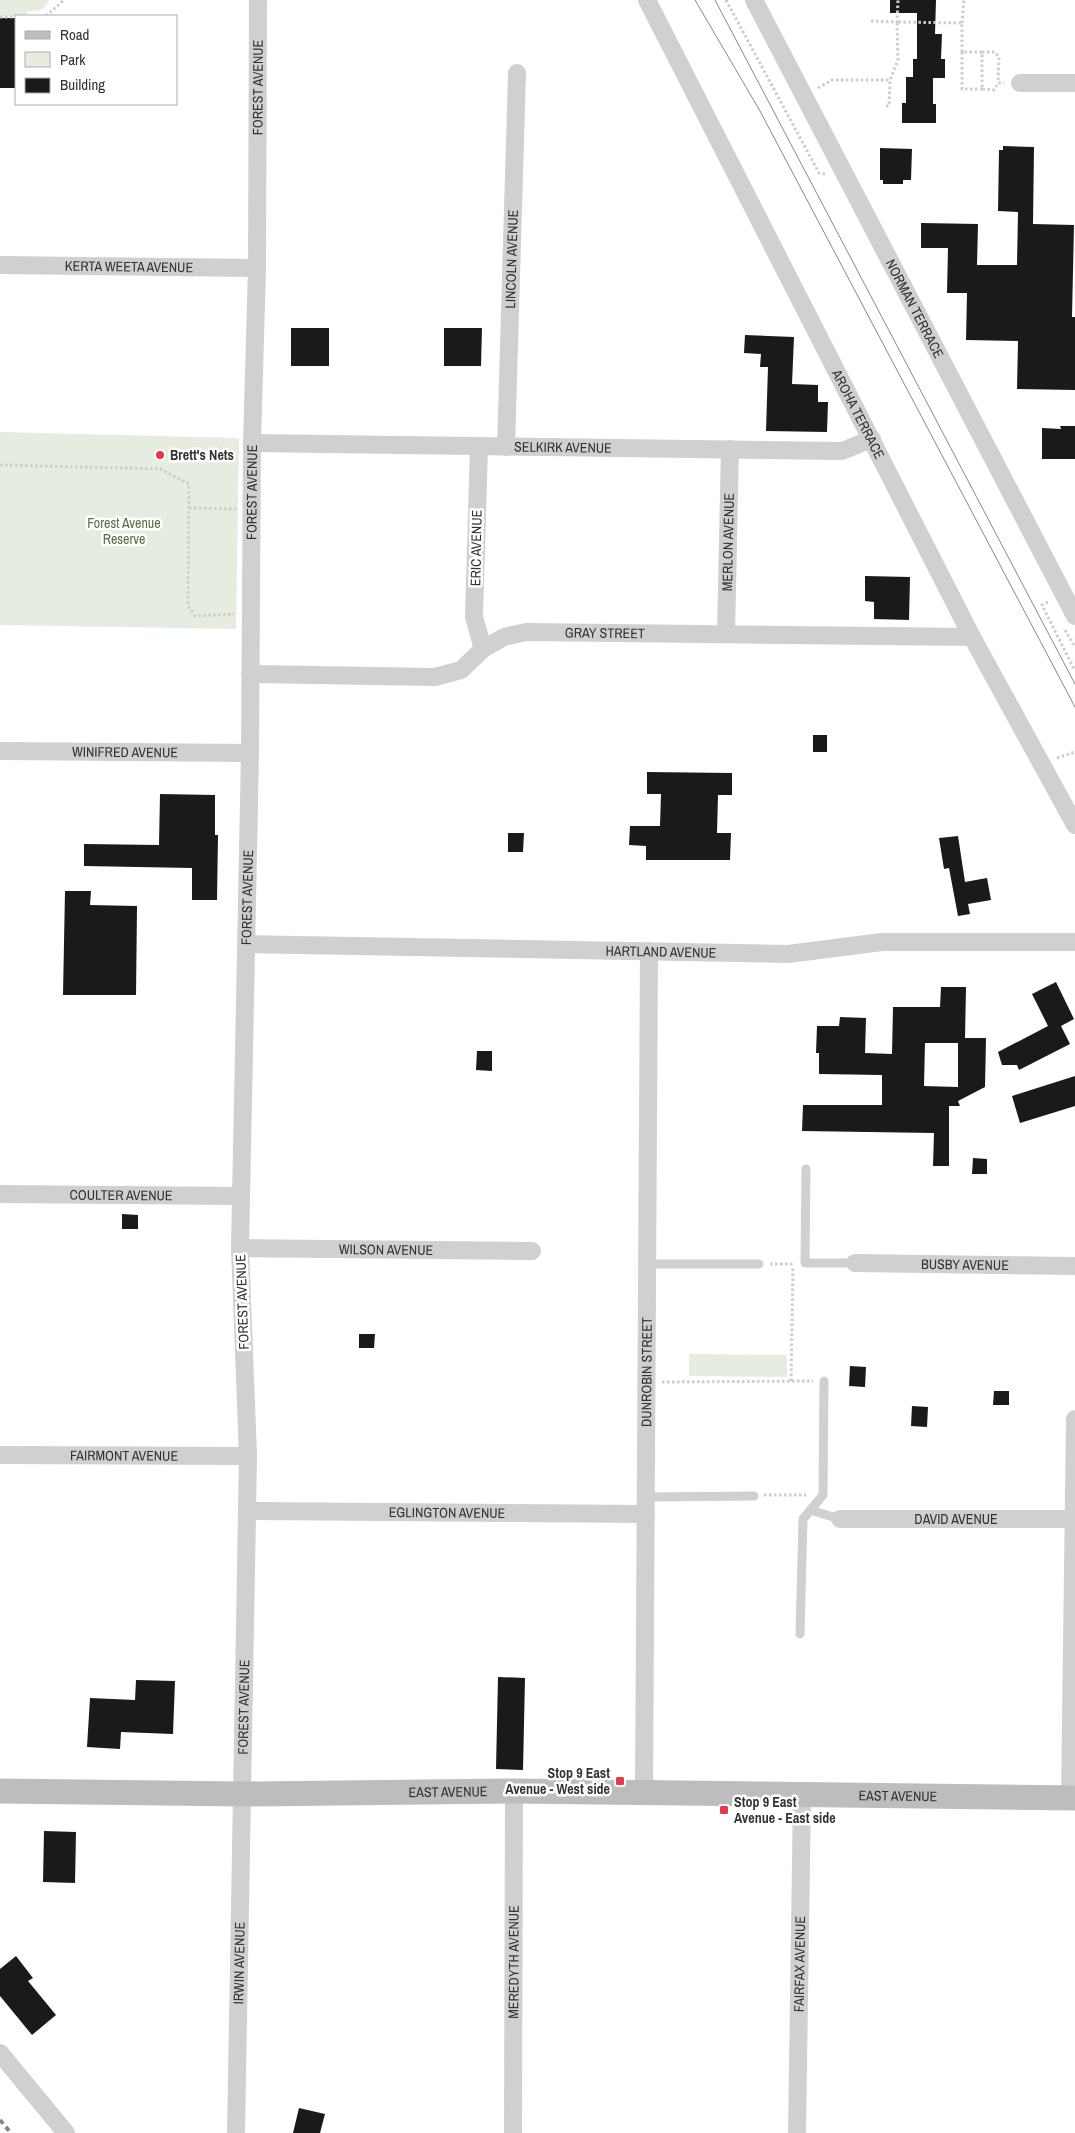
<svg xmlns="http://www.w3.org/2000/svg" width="1075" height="2133" font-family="'Archivo Narrow',sans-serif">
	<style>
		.green { fill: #e6ecdf }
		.building { fill: #1a1a1a; fill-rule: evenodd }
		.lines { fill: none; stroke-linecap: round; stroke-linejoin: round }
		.path { stroke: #cdcdcd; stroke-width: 3; stroke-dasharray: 2.5 2.5; stroke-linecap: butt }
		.lane { stroke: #d0d0d0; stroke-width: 9 }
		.street { stroke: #d0d0d0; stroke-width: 18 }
		.secondary { stroke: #bdbdbd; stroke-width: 25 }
		.tram { stroke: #888; stroke-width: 1 }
		.rail { stroke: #888; stroke-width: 4; stroke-dasharray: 5 4; stroke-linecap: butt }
		.poi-dot { fill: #e63946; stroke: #fff; stroke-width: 2 }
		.labels { text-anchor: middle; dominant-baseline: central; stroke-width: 5; stroke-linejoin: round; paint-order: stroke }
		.street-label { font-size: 14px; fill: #333; stroke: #fff }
		.poi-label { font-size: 14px; font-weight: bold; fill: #333; stroke: #fff; text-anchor: start }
		.park-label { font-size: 14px; fill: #56703f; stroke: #fff }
	</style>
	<rect width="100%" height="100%" fill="#fff"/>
	<path class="green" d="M0 0H49C44 11 38 11 27 11L26 16H0Z
		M0 432 239 438 236 629 0 625Z
		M689 1354 787 1355V1377L689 1376Z"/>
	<path class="building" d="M890 0H936L935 34H942L941 59H945V78H933V104H936V123H902V103H906V77H913V59H917V13H890Z
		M0 18H16V88H0Z
		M1003 146 1034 147 1033 224 1074 225 1072 317H1075V390L1017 389 1018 341 966 340 967 293H947L948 248H921V223L978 224 977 265H1017L1018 212 998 211 999 150H1003Z
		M880 148 912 149 911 180H903V184H883V180H880Z
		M291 328H329V366H291Z
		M444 328H482L481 366H444Z
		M745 335 794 337 792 384 818 385V402H828L827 432 766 431 768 367H760L761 354 744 353Z
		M1060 426H1075V459H1042V428L1061 429Z
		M865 576 910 577 909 620 874 619V602L865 601Z
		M813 735H827V752H813Z
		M647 772 732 773V795H718L717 833H731L730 860H646V846L629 845 630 826H660L661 794H647Z
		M160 794 215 795V835H218L217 900H192V868L84 866V844L159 845Z
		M508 833H524L523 852H508Z
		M958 836 965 882 987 878 991 900 968 904 970 914 958 916 949 868 944 869 939 838Z
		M65 891H91L90 905 137 906 136 995H63Z
		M1056 982 1074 1019 1061 1026 1070 1044 1019 1070 1017 1065H1002L998 1052 1048 1026 1032 994Z
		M941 987H966L965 1038H986L985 1087 958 1101 960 1106H949V1166H933L934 1133 802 1131 803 1105H882V1075L819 1074V1053H816L817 1026H839L840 1017 866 1018 865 1053 892 1054 893 1007H940ZM925 1043H958V1087L924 1086Z
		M477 1051H492V1071L476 1070Z
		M1075 1076V1106L1020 1123 1012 1096Z
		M973 1158 987 1159V1174H972Z
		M122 1214 138 1215V1229H122Z
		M359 1334H375L374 1348H359Z
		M850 1366 866 1367 865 1387 849 1386Z
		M994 1391H1009V1405H993Z
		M912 1406 928 1407 927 1427 911 1426Z
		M498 1677 525 1678 523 1770 496 1769Z
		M136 1680 175 1681 173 1734 121 1732 120 1749 87 1747 90 1698 135 1700Z
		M44 1831 76 1832 75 1883 43 1882Z
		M16 1956 33 1978 28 1981 56 2015 32 2035 0 1996V1969Z
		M299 2108 325 2114 320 2133H293Z"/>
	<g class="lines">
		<path class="path" d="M726 0 819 173 825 174
			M46 16 64 0
			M0 17H16
			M871 21 897 22 898 0
			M962 23 964 0
			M962 52V89H982
			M982 52H995L999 57 998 83
			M818 88 832 80H890
			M886 106H889L890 80 898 60 897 22 962 23V52H982V89L994 90 998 83H1004
			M0 465 160 469 189 484 188 605 195 616 234 614
			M189 508 236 509
			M1048 602 1042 605 1075 671
			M1065 630 1075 647
			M1057 758 1075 752
			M770 1264H794
			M791 1381 793 1267
			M662 1382 813 1381
			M764 1495H806"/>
		<path class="lane" d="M806 1169 805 1263H855
			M647 1264H759
			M646 1497 754 1496
			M810 1510 840 1519
			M800 1634 803 1519 823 1495 824 1381"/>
		<g class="street">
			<path id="s1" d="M647 0 972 637 1075 825"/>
			<path id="s2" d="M754 0 1075 616"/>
			<path d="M1020 83H1075"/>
			<path id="s3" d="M0 265 257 268"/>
			<path id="s4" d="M252 443 842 451 872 439"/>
			<path d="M479 446 474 617 483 649"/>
			<path id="s5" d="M506 447 517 73"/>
			<path id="s6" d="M726 634 730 449"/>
			<path id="s7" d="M250 674 435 677 461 670 483 649 504 637 526 632 972 637"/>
			<path id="s8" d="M0 751 250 753"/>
			<path id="s9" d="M246 944 788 954 882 942H1075"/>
			<path id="s10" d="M0 1194 241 1196"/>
			<path id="s11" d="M240 1248 532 1251"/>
			<path id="s12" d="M855 1263 1075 1266"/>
			<path id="s13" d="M0 1455 248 1456"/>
			<path id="s14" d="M247 1511 646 1514"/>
			<path id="s15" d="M840 1519H1073"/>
			<path id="s16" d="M644 1793 649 951"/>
			<path d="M1070 1798 1075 1419"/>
			<path d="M0 2053 66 2133"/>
			<path id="s17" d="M236 2133 248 1456 240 1248 250 753 252 443 257 268 258 0"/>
			<path id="s18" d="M513 2133 514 1791"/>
			<path id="s19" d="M797 2133 802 1795"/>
		</g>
		<path class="secondary" id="s20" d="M0 1791 243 1794 514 1791 1075 1798"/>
		<path class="tram" d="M695 0 760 111 1075 707
			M715 0 1075 684"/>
		<path class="rail" d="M0 2120 11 2133"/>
	</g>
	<g class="poi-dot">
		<circle cx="160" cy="455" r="5"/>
		<rect x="615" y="1776" width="10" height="10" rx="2.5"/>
		<rect x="719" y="1805" width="10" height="10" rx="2.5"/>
	</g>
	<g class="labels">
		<g class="street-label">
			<text stroke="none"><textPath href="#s17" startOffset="2046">FOREST AVENUE</textPath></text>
			<text stroke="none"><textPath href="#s5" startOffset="188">LINCOLN AVENUE</textPath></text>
			<text stroke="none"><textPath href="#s3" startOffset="129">KERTA WEETA AVENUE</textPath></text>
			<text stroke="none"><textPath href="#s2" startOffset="348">NORMAN TERRACE</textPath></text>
			<text stroke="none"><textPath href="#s1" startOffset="465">AROHA TERRACE</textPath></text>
			<text stroke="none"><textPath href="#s4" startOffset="311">SELKIRK AVENUE</textPath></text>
			<text stroke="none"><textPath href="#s17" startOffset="1641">FOREST AVENUE</textPath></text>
			<text stroke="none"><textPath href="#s6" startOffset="92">MERLON AVENUE</textPath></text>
			<text transform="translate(476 548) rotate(-89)">ERIC AVENUE</text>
			<text stroke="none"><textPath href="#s7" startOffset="368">GRAY STREET</textPath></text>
			<text stroke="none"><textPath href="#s8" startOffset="125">WINIFRED AVENUE</textPath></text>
			<text stroke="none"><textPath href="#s17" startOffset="1236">FOREST AVENUE</textPath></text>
			<text stroke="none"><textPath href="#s9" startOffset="415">HARTLAND AVENUE</textPath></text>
			<text stroke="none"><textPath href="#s10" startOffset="121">COULTER AVENUE</textPath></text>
			<text stroke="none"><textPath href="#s11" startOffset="146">WILSON AVENUE</textPath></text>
			<text stroke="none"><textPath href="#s12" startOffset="110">BUSBY AVENUE</textPath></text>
			<text transform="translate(242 1302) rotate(-92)">FOREST AVENUE</text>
			<text stroke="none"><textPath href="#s16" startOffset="421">DUNROBIN STREET</textPath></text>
			<text stroke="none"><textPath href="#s13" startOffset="124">FAIRMONT AVENUE</textPath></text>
			<text stroke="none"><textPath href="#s14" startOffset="200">EGLINGTON AVENUE</textPath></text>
			<text stroke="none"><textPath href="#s15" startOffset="116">DAVID AVENUE</textPath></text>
			<text stroke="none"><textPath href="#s17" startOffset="426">FOREST AVENUE</textPath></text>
			<text stroke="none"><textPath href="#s20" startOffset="448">EAST AVENUE</textPath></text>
			<text stroke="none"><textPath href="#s20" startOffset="898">EAST AVENUE</textPath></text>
			<text stroke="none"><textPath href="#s18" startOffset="171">MEREDYTH AVENUE</textPath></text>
			<text stroke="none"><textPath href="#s17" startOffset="170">IRWIN AVENUE</textPath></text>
			<text stroke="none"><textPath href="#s19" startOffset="169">FAIRFAX AVENUE</textPath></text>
		</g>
		<g class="poi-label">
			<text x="170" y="455">Brett's Nets</text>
			<text x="610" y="1773" text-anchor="end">Stop 9 East<tspan x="610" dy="16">Avenue - West side</tspan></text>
			<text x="734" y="1802">Stop 9 East<tspan x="734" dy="16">Avenue - East side</tspan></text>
		</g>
		<g class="park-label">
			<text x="124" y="523">Forest Avenue<tspan x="124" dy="16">Reserve</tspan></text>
		</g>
	</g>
	<rect x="15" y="15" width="162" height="90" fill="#ffffff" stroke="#adadad"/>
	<rect x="25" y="31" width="25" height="8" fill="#bdbdbd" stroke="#adadad"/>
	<text x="60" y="40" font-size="15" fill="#333333">Road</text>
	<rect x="25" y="52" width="25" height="15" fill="#e6ecdf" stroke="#adadad"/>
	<text x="60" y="65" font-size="15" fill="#333333">Park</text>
	<rect x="25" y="78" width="25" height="15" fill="#1a1a1a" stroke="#adadad"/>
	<text x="60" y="90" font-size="15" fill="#333333">Building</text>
</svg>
